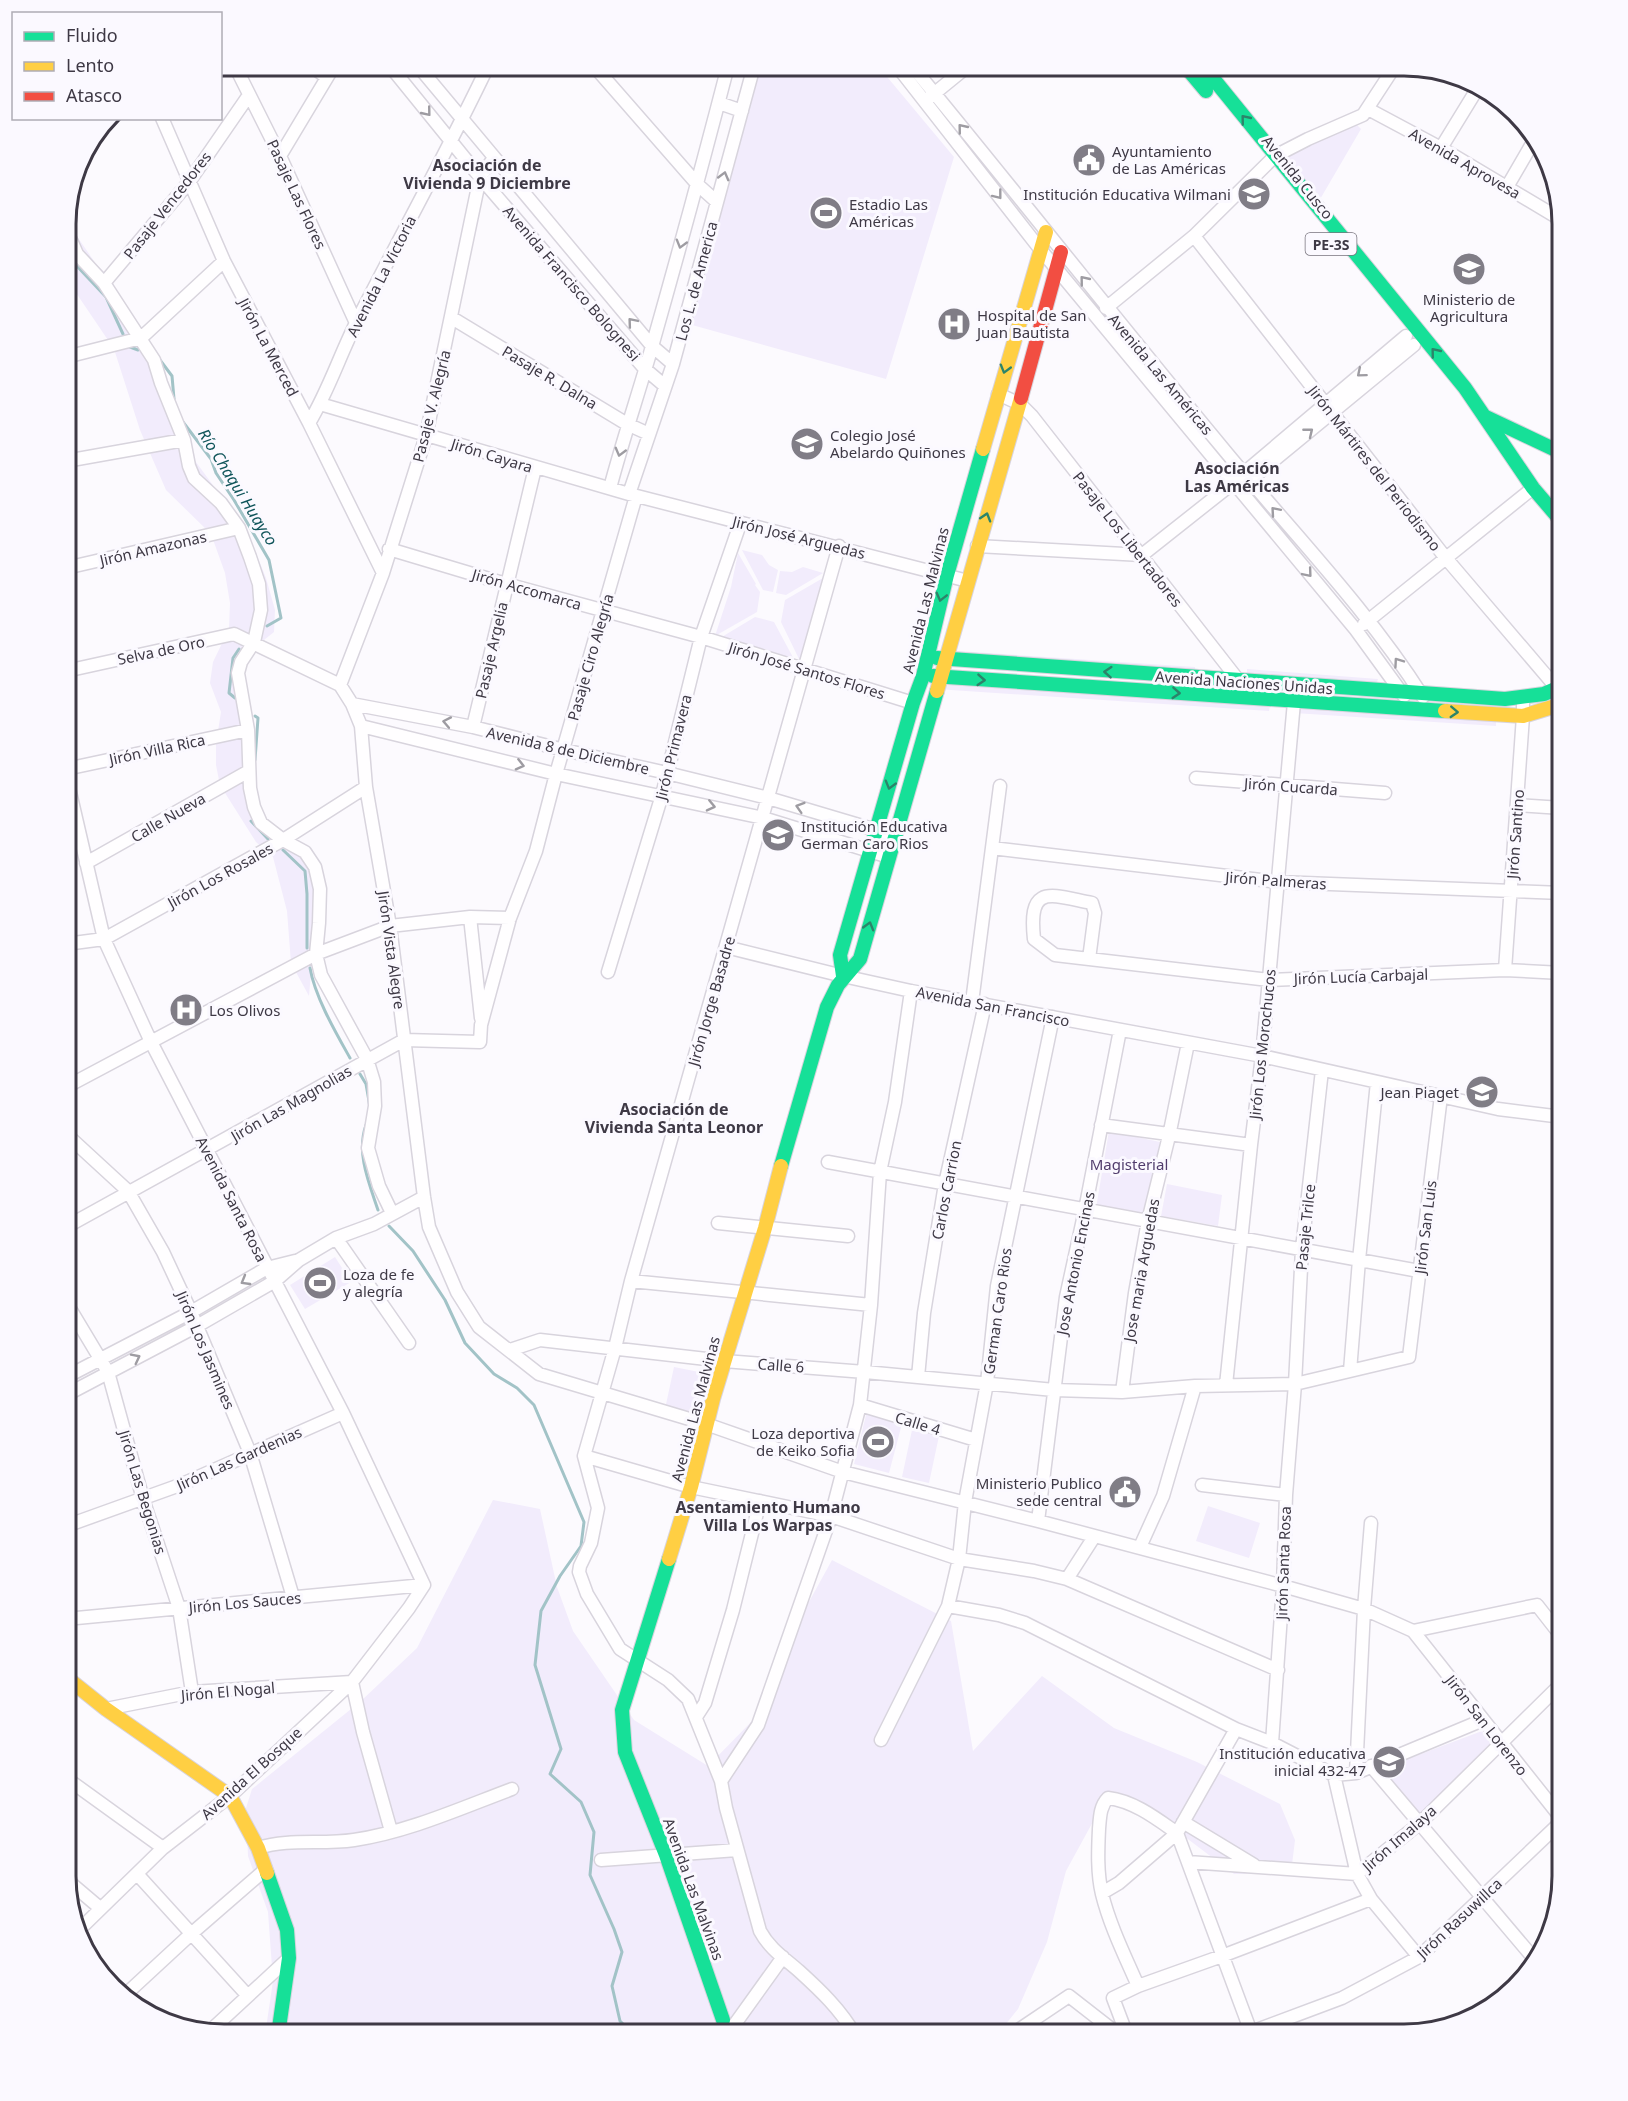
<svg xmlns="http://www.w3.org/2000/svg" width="1628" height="2101" font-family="'Noto Sans',sans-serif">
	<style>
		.green { fill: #f2ecfc }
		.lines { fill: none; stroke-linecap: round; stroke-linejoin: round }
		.stream { stroke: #a2c3c7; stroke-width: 3 }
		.street-casing { stroke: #d8d4dd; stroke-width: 15 }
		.fast-casing { stroke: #d8d4dd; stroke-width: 16 }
		.slow-casing { stroke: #d8d4dd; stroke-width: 16 }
		.jam-casing { stroke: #d8d4dd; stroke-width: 16 }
		.street { stroke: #fffeff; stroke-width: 12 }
		.fast { stroke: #16e098; stroke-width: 14 }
		.slow { stroke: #ffcf43; stroke-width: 14 }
		.jam { stroke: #f24e42; stroke-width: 14 }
		.oneway { stroke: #9e9ca2 }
		.oneway2 { stroke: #2c846a }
		.labels { text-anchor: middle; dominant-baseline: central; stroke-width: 6; stroke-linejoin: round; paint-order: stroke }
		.shield { fill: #fbf9ff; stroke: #77737d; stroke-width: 1.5 }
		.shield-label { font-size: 14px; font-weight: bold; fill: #3e3945 }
		.poi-label { font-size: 15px; fill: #3e3945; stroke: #fbf9ff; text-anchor: start }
		.street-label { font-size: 15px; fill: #3e3945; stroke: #fbf9ff }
		.park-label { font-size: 15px; fill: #513d6d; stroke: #fbf9ff }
		.neighbourhood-label { font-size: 16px; font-weight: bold; fill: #3e3945; stroke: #fbf9ff }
		.water-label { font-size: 16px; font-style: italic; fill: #10555a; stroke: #fbf9ff }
		.rim { fill: none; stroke: #3e3945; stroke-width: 3 }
	</style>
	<rect width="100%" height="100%" fill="#fcfafe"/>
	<path class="green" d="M757 66H878L954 157 886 379 685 323Z
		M1356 124 1361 129 1319 201 1282 155Z
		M69 205 72 229 96 264 112 280 117 296 156 375 174 432 237 518 252 543 266 578 275 610 274 632 239 660 246 700 245 781 270 827 292 839 315 874 316 915 309 996 291 963 287 911 273 857 256 842 220 785 216 765V744L221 712 210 683 213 662 229 629 230 603 225 573 211 534 166 490 140 430 114 349 66 278V213Z
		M742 550 762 555 769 565 778 570 773 592 763 590Z
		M738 553 756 584 755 585 760 592 757 612 715 636 731 587Z
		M803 567 823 573 786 595 776 593 780 571 792 572Z
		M823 578 800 661 781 622 785 600Z
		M755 617 774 622 796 663 715 641Z
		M944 650 1195 667V671L945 656Z
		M1247 669 1378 679 1376 685 1247 675Z
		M936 684 1270 704 1269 711 936 689Z
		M1295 707 1496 719V726L1294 713Z
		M1109 1131 1160 1142 1143 1216 1096 1208Z
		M1167 1184 1222 1195 1218 1226 1161 1216Z
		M335 1257 351 1282 305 1309 290 1285Z
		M674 1367 704 1373 695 1415 665 1409Z
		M867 1411 903 1420 889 1473 854 1464Z
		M912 1430 939 1436 929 1483 902 1477Z
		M493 1500 540 1509 557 1587 573 1631 634 1720 708 1766 756 1717 788 1640 832 1560 951 1621 973 1751 1042 1676 1114 1728 1197 1762 1280 1804 1295 1840 1291 1873 1234 1874 1164 1821 1107 1796 1066 1871 1047 1942 1018 2009 997 2035H265L273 1981 268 1912 248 1856 246 1808 252 1789 361 1701 417 1648Z
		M1208 1506 1260 1523 1249 1558 1196 1541Z
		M1482 1731 1492 1742 1490 1749 1423 1813 1417 1812 1381 1769Z"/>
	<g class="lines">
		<path class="stream" d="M66 251 67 253
			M75 264 106 297 123 334
			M130 347 138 350
			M160 360 172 376 174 399
			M183 422 211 459 216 473 234 500 269 560 281 618 267 626
			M235 698 229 693 233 658 239 649
			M255 760 258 718 255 716
			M251 821 268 839
			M283 850 305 871 307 894V948
			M310 968C315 997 336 1033 350 1058
			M360 1074 366 1084 370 1107
			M366 1125C356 1153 369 1183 378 1210
			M389 1226 413 1251 445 1300 465 1343 494 1374 517 1388 534 1405 584 1522 581 1546 560 1576 541 1611 535 1665 561 1749 550 1774 581 1802 594 1832 590 1875 614 1929 622 1952 612 1986 620 2021 634 2035"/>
		<g class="street-casing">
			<path id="street" d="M235 66 280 156 356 323
				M312 66 326 77
				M390 66 480 177 645 369 665 386
				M418 66 652 346 673 364
				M594 66 698 185 717 202
				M897 66 1040 249 1356 630 1404 696
				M912 66C1016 192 1117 321 1221 446 1289 529 1365 606 1423 697
				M930 97 968 66
				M719 103 742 111
				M1368 109 1441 148 1560 219
				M162 118 224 261 309 423 383 573
				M1441 148 1479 86
				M280 156 334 66
				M1507 187 1536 137
				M66 229 77 254 104 283 154 360 161 383 184 440 189 466 194 478 221 503 239 528 250 557 259 584 261 610 254 642 241 662 238 673 248 730 250 788 254 807 261 823 283 840 305 852 315 867 320 889 319 923 316 954 321 975 367 1059 374 1082 375 1106 368 1148 379 1186 392 1213
				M1194 236 1445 557 1561 693
				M104 283 189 182 249 95
				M1106 308 1194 236 1275 156 1308 139 1363 115 1395 66
				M452 318 627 424 649 434
				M66 357 141 338 224 261
				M998 394 1020 404 1032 416 1239 681 1240 686
				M320 404 629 494 968 581
				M309 423C329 390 340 354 358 319 401 235 447 152 488 66
				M66 461 184 440
				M1245 476 1256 475 1414 345
				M610 488C623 439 639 392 653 343 679 251 704 159 728 66
				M629 494 673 364 754 66
				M839 546 631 1281 615 1348 584 1456 598 1508 591 1543 580 1566 579 1572 587 1594 620 1649 668 1680 688 1699 721 1781 726 1808 760 1931C769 1948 784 1958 799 1971 820 1990 841 2010 855 2035
				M977 546 1142 555 1233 483 1245 476 1251 467 1406 336
				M389 549 506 584 701 637 913 703
				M66 568 239 528
				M1364 624 1533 488
				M66 671 234 634 340 685 352 704 361 726 366 787 390 926 424 1197 429 1227 457 1292 479 1327 539 1374 706 1424 843 1472 1038 1521 1283 1586 1364 1609 1413 1631 1537 1605 1562 1637
				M340 685 383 573 426 436 480 177 494 158
				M352 704 473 727 564 750 667 773 768 798 896 836
				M361 726 556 774 763 818 889 857
				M473 727 535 468
				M66 769 248 730
				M66 775 104 939 151 1042 343 1413 424 1585 409 1608 352 1682 230 1796 163 1848 81 1928
				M1196 778 1385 793
				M1518 805 1562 808
				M992 848 1278 882 1562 893
				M86 863 249 771
				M470 917 481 1018
				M66 944 104 939 283 840 366 787
				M726 947 843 976 911 991 1262 1056 1498 1109 1562 1117
				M1089 959 1095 913 1092 903C1050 895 1028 883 1034 939L1055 955 1269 980 1505 970 1562 973
				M1505 970 1523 716V697
				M608 972 662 795 701 637 740 524
				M972 1002 1000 786
				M66 1087 316 954 390 926 470 917 510 918
				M1101 1125 1251 1145
				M66 1134 128 1191 163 1252 191 1312 250 1453 293 1597
				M828 1162 1419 1271
				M718 1223 848 1236
				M66 1227 404 1040 480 1042 481 1025 510 918 536 851 556 774 636 496
				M336 1238 409 1343
				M631 1281 871 1305
				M66 1302 108 1372 143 1499 179 1608 192 1692
				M510 1350 540 1340 724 1361 865 1372 1054 1390 1122 1392 1195 1386 1295 1384 1409 1357 1441 1096
				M1350 1371 1359 1260 1377 1082
				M66 1377 191 1312 267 1268 295 1261
				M918 1377 924 1313 945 1184 985 1004
				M1226 1385 1251 1145 1262 1056 1294 702
				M1122 1392 1135 1293 1148 1221 1169 1136 1188 1043
				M66 1395 197 1326 275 1281 299 1260 336 1238 374 1224 424 1197
				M860 1405 976 1440
				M584 1456 691 1487 831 1516 959 1559 1034 1571 1067 1579 1278 1670
				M1202 1485 1286 1495
				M1038 1521 1066 1297 1085 1210 1120 1030
				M66 1526 180 1485 343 1413
				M1140 1547 1163 1496 1195 1386
				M1067 1579 1094 1537
				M948 1606 999 1615 1025 1623 1236 1729 1272 1743 1334 1775 1356 1773 1483 1720
				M66 1619 424 1585
				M1413 1631 1562 1819
				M106 1709 192 1692 352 1682 363 1732 391 1831
				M696 1717 705 1703 733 1610 760 1501
				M1236 1729 1177 1833 1251 2032
				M881 1740 948 1606 959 1559 965 1502 987 1383 997 1286 1053 1017
				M1272 1743 1283 1586 1286 1495 1295 1384 1302 1249 1322 1070
				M1371 1766 1536 1961
				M1356 1773 1364 1609 1371 1523
				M1334 1775 1357 1874 1371 1899 1419 1957
				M66 1778 163 1848
				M721 1781 758 1725 831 1516 860 1405 871 1305 880 1172 895 1102 911 991
				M1183 1822 1254 1865
				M258 1848C290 1838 321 1845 354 1840 408 1832 461 1808 512 1789
				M601 1860 737 1850
				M1188 1862 1357 1874 1420 1823 1562 1683
				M138 1875 248 1996
				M67 1880 100 1908
				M1102 1893 1119 1883 1177 1833C1157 1819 1134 1801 1108 1798 1100 1806 1100 1817 1099 1829 1098 1850 1097 1873 1102 1894 1110 1926 1125 1956 1138 1986
				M125 1995 191 1934 266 1869
				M210 2031 289 1958
				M727 2035 783 1957
				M1011 2035 1069 1996 1119 2035
				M1127 2035 1113 1998 1138 1986 1222 1956 1371 1899
				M1243 2035 1342 1998 1419 1957 1562 1821"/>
		</g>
		<g class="fast-casing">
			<path id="fast" d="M1185 66 1206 91
				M1203 66 1465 388 1533 488 1562 522
				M1486 417 1562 453
				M937 658 1505 699 1544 694 1562 686
				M933 676 1445 711
				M843 976 840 955 913 703 923 676 947 575 983 449
				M781 1166 827 1007 838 985 860 959 937 691
				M669 1559 622 1710 625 1752 666 1855 723 2020
				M267 1873 287 1930 289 1958 278 2035"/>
		</g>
		<g class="slow-casing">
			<path id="slow" d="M983 449 1046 232
				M937 691 1021 398
				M1445 711 1523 716 1562 704
				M669 1559 691 1487 713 1399 765 1228 781 1166
				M66 1677 106 1709 230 1796 258 1848 267 1873"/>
		</g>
		<g class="jam-casing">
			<path id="jam" d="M1021 398 1061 252"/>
		</g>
		<use href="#street" class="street"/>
		<use href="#fast" class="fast"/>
		<use href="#slow" class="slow"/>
		<use href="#jam" class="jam"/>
	</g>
	<defs><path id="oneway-chevron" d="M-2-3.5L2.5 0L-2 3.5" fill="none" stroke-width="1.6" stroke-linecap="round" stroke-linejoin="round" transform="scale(1.5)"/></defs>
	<g class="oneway">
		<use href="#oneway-chevron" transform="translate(427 112) rotate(51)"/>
		<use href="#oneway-chevron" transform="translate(962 128) rotate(-129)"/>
		<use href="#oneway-chevron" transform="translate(724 176) rotate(-75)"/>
		<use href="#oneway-chevron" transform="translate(998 195) rotate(52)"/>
		<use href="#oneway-chevron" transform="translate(681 244) rotate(106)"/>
		<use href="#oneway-chevron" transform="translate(1084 280) rotate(-129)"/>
		<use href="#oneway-chevron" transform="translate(632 322) rotate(-130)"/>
		<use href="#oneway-chevron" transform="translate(1361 373) rotate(140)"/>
		<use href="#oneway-chevron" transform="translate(1309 432) rotate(-39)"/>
		<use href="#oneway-chevron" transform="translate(620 452) rotate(105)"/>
		<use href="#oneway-chevron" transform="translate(1275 511) rotate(-131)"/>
		<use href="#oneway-chevron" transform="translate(1308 573) rotate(50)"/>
		<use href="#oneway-chevron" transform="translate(1398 662) rotate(-125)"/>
		<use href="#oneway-chevron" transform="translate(447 722) rotate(-169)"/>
		<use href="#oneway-chevron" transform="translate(520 765) rotate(14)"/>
		<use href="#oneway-chevron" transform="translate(711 806) rotate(13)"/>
		<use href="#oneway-chevron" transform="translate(800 807) rotate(-163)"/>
		<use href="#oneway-chevron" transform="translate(245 1281) rotate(150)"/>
		<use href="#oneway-chevron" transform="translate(136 1358) rotate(-27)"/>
	</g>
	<g class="oneway2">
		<use href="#oneway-chevron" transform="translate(1245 119) rotate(-129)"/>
		<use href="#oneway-chevron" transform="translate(1435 352) rotate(-129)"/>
		<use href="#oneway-chevron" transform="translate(1005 369) rotate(106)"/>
		<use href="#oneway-chevron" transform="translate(986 517) rotate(-73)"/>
		<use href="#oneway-chevron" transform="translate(941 597) rotate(104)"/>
		<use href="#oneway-chevron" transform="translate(1108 672) rotate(-176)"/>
		<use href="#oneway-chevron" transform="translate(981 680) rotate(4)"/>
		<use href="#oneway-chevron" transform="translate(1176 693) rotate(4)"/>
		<use href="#oneway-chevron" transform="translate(1454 712) rotate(3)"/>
		<use href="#oneway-chevron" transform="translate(890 785) rotate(106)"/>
		<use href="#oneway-chevron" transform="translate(869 926) rotate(-74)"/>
	</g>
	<defs>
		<g id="civic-disc" transform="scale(1.725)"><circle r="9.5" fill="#807d86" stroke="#fbf9ff"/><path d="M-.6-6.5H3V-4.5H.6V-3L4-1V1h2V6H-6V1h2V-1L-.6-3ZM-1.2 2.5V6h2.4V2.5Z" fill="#fff"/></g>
		<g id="school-disc" transform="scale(1.725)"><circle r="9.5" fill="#807d86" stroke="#fbf9ff"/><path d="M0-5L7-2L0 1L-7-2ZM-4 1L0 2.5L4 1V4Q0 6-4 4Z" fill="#fff"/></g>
		<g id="stadium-disc" transform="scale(1.725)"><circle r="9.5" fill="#807d86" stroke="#fbf9ff"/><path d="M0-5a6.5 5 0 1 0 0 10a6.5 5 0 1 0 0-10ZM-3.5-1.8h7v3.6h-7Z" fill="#fff"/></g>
		<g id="hospital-disc" transform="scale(1.725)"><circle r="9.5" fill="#807d86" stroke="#fbf9ff"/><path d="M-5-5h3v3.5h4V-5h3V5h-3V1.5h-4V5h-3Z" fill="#fff"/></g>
		<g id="university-disc" transform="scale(1.725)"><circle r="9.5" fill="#807d86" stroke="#fbf9ff"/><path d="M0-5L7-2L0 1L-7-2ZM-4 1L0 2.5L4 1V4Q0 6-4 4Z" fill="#fff"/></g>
	</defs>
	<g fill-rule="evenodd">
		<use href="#civic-disc" x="1089" y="160"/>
		<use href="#school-disc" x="1254" y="194"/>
		<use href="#stadium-disc" x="826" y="213"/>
		<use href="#school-disc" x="1469" y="269"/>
		<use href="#hospital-disc" x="954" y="324"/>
		<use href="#school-disc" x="807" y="444"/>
		<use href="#school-disc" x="778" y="835"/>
		<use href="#hospital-disc" x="186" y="1010"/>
		<use href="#university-disc" x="1482" y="1092"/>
		<use href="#stadium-disc" x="320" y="1283"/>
		<use href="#stadium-disc" x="878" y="1442"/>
		<use href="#civic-disc" x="1125" y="1492"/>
		<use href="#school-disc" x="1389" y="1762"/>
	</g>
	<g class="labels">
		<rect class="shield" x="1305.5" y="233" width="51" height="22" rx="4.5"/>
		<g class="shield-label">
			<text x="1331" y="244">PE-3S</text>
		</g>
		<g class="poi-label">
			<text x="1112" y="151">Ayuntamiento<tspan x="1112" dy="17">de Las Américas</tspan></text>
			<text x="1231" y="194" text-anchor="end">Institución Educativa Wilmani</text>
			<text x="849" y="204">Estadio Las<tspan x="849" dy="17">Américas</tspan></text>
			<text x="1469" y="299" text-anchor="middle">Ministerio de<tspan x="1469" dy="17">Agricultura</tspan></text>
			<text x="977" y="315">Hospital de San<tspan x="977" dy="17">Juan Bautista</tspan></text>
			<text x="830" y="435">Colegio José<tspan x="830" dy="17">Abelardo Quiñones</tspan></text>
			<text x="801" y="826">Institución Educativa<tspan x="801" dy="17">German Caro Rios</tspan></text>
			<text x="209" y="1010">Los Olivos</text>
			<text x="1459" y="1092" text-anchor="end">Jean Piaget</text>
			<text x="343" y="1274">Loza de fe<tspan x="343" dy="17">y alegría</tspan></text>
			<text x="855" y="1433" text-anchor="end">Loza deportiva<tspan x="855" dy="17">de Keiko Sofia</tspan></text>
			<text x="1102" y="1483" text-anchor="end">Ministerio Publico<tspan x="1102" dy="17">sede central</tspan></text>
			<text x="1366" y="1753" text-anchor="end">Institución educativa<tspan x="1366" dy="17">inicial 432-47</tspan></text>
		</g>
		<g class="street-label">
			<text transform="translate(1465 163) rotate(30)">Avenida Aprovesa</text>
			<text transform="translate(1298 177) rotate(51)">Avenida Cusco</text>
			<text transform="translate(297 194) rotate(65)">Pasaje Las Flores</text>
			<text transform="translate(167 205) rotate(-52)">Pasaje Vencedores</text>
			<text transform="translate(381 276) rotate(-63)">Avenida La Victoria</text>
			<text transform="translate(696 281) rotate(-75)">Los L. de America</text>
			<text transform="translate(572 283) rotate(49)">Avenida Francisco Bolognesi</text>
			<text transform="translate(269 347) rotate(62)">Jirón La Merced</text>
			<text transform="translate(1161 374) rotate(50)">Avenida Las Américas</text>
			<text transform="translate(550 377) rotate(31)">Pasaje R. Dalna</text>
			<text transform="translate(431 406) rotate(-76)">Pasaje V. Alegría</text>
			<text transform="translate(492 455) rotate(17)">Jirón Cayara</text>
			<text transform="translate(1375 468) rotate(52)">Jirón Mártires del Periodismo</text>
			<text transform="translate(799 537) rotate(14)">Jirón José Arguedas</text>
			<text transform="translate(1128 539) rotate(52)">Pasaje Los Libertadores</text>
			<text transform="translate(153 548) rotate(-13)">Jirón Amazonas</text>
			<text transform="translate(527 589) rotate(16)">Jirón Accomarca</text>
			<text transform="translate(925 600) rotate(-76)">Avenida Las Malvinas</text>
			<text transform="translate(161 650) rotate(-12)">Selva de Oro</text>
			<text transform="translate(491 650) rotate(-77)">Pasaje Argelia</text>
			<text transform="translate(590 657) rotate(-74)">Pasaje Ciro Alegría</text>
			<text transform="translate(807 670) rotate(17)">Jirón José Santos Flores</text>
			<text transform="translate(1244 682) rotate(4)">Avenida Naciones Unidas</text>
			<text transform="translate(673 747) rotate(-76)">Jirón Primavera</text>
			<text transform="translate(157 749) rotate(-12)">Jirón Villa Rica</text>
			<text transform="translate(568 750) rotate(13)">Avenida 8 de Diciembre</text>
			<text transform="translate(1291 786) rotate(4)">Jirón Cucarda</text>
			<text transform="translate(168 817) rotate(-30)">Calle Nueva</text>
			<text transform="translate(1515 834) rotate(-86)">Jirón Santino</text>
			<text transform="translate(220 875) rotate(-29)">Jirón Los Rosales</text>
			<text transform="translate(1276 880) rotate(4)">Jirón Palmeras</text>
			<text transform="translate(392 950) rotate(82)">Jirón Vista Alegre</text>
			<text transform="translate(1361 976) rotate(-2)">Jirón Lucía Carbajal</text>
			<text transform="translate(711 1001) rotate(-74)">Jirón Jorge Basadre</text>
			<text transform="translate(993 1006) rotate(11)">Avenida San Francisco</text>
			<text transform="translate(1262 1044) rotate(-84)">Jirón Los Morochucos</text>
			<text transform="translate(291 1103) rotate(-30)">Jirón Las Magnolias</text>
			<text transform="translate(946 1190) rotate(-79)">Carlos Carrion</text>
			<text transform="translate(232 1199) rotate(63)">Avenida Santa Rosa</text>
			<text transform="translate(1305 1227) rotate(-84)">Pasaje Trilce</text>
			<text transform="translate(1425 1227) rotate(-83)">Jirón San Luis</text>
			<text transform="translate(1075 1263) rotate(-79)">Jose Antonio Encinas</text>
			<text transform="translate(1141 1270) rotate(-80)">Jose maria Arguedas</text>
			<text transform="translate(997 1311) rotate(-82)">German Caro Rios</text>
			<text transform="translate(206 1350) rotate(67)">Jirón Los Jasmines</text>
			<text transform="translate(781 1365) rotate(4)">Calle 6</text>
			<text transform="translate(695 1409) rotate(-75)">Avenida Las Malvinas</text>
			<text transform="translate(918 1423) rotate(17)">Calle 4</text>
			<text transform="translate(239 1458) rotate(-24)">Jirón Las Gardenias</text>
			<text transform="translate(143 1492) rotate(73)">Jirón Las Begonias</text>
			<text transform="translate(1283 1563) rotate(-88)">Jirón Santa Rosa</text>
			<text transform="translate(245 1602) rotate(-5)">Jirón Los Sauces</text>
			<text transform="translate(228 1691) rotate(-5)">Jirón El Nogal</text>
			<text transform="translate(1487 1725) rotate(52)">Jirón San Lorenzo</text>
			<text transform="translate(251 1773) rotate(-42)">Avenida El Bosque</text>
			<text transform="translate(1399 1838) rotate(-41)">Jirón Imalaya</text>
			<text transform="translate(694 1889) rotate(70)">Avenida Las Malvinas</text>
			<text transform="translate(1459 1918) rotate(-43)">Jirón Rasuwillca</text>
		</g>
		<g class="park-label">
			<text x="1129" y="1164">Magisterial</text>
		</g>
		<g class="neighbourhood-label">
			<text x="487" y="165">Asociación de<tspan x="487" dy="18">Vivienda 9 Diciembre</tspan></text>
			<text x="1237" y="468">Asociación<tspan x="1237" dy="18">Las Américas</tspan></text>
			<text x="674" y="1109">Asociación de<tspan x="674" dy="18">Vivienda Santa Leonor</tspan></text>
			<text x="768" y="1507">Asentamiento Humano<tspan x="768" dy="18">Villa Los Warpas</tspan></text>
		</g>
		<g class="water-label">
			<text transform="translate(238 487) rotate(58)">Río Chaqui Huayco</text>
		</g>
	</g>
	<path d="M0 0H1628V2101H0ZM224 76H1404A148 148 0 0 1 1552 224V1876A148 148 0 0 1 1404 2024H224A148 148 0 0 1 76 1876V224A148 148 0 0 1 224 76Z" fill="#fbf9ff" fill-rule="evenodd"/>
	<path class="rim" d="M224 76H1404A148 148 0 0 1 1552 224V1876A148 148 0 0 1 1404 2024H224A148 148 0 0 1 76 1876V224A148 148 0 0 1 224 76Z"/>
	<rect x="12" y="12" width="210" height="108" fill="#fbf9ff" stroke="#afacb5" stroke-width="1.5"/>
	<rect x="24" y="32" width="30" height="9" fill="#16e098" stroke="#afacb5" stroke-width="1.5"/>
	<text x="66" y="42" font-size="18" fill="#3e3945">Fluido</text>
	<rect x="24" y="62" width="30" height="9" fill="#ffcf43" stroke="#afacb5" stroke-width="1.5"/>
	<text x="66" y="72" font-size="18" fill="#3e3945">Lento</text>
	<rect x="24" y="92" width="30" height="9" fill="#f24e42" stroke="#afacb5" stroke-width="1.5"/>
	<text x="66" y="102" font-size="18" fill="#3e3945">Atasco</text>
</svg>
